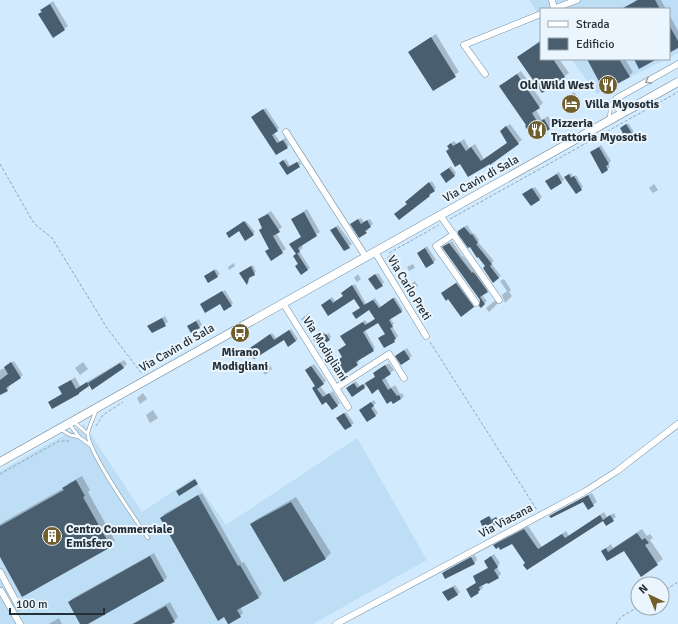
<svg xmlns="http://www.w3.org/2000/svg" width="678" height="624" font-family="Signika,sans-serif">
	<style>
		.built { fill: #bedef6 }
		.shadow { fill: #0003 }
		.building { fill: #495f70 }
		.lines { fill: none; stroke-linecap: round; stroke-linejoin: round }
		.lane-casing { stroke: #778fa0; stroke-width: 4 }
		.street-casing { stroke: #778fa0; stroke-width: 7 }
		.secondary-casing { stroke: #778fa0; stroke-width: 9 }
		.path { stroke: #90a4b3; stroke-width: 1; stroke-dasharray: 3 2; stroke-linecap: butt }
		.lane { stroke: #fff; stroke-width: 3 }
		.street { stroke: #fff; stroke-width: 6 }
		.secondary { stroke: #fff; stroke-width: 8 }
		.oneway { stroke: #9da1a5 }
		.labels { text-anchor: middle; dominant-baseline: central; stroke-width: 4; stroke-linejoin: round; paint-order: stroke }
		.poi-label { font-size: 12px; font-weight: bold; fill: #252f37; stroke: #ebf5fd; text-anchor: start }
		.street-label { font-size: 12px; fill: #252f37; stroke: #ebf5fd }
	</style>
	<rect width="100%" height="100%" fill="#d1eafe"/>
	<path class="built" d="M529 0H678V53L669 58V9H541V18Z
		M571 59H666L597 94Z
		M84 424 142 512 193 478 226 525 357 438 427 560 313 624H120L121 623 119 624H0V471Z"/>
	<path class="shadow" d="M636 0H661L666 9H628L627 7Z
		M53 1 68 26 53 37 39 14 45 7Z
		M669 14 678 31V47L669 52Z
		M436 34 459 72 433 90 409 52Z
		M541 40V59H559L569 73 542 92 518 57Z
		M588 59H625L633 72 629 76Z
		M521 71 543 103 536 110 542 120 548 116 553 125 535 137 527 125 500 86Z
		M574 92 580 101 569 109 564 100Z
		M266 108 279 128 274 133 280 142 285 138 289 145 276 154 254 115Z
		M628 123 634 132 632 134 623 127Z
		M510 124 522 140 491 163 468 176 448 146 454 141 457 144 464 139 469 148 475 144 484 159 508 142 504 128Z
		M601 145 611 161 608 164 610 167 607 169 592 152Z
		M286 159 290 166 299 161 301 164 287 174 282 161Z
		M451 166 456 173 454 176 443 172Z
		M559 172 564 180 551 189 546 181Z
		M571 173 573 177 576 175 583 187 576 193 567 176Z
		M432 181 436 188 399 219 408 201Z
		M654 184 658 190 653 193 649 188Z
		M535 187 542 197 539 200 526 192Z
		M307 209 320 232 301 245 303 248 299 251 310 268 301 274 296 266 299 263 297 254 291 244 302 236 292 219Z
		M271 211 282 227 276 233 286 249 271 259 266 251 270 248 259 219Z
		M361 218 364 222 370 219 373 224 367 228 368 230 366 232 354 222Z
		M246 221 255 232 253 234 239 230 229 232Z
		M338 225 352 244 344 250 331 230Z
		M467 225 473 234 474 233 479 240 478 242 494 261 491 263 501 276 498 278 486 266 461 229Z
		M452 241 462 256H463L489 289 482 295 487 301 481 306V300L446 245Z
		M427 246 436 260 434 262 418 253Z
		M394 252 398 259 391 264 387 258Z
		M234 263 235 266 229 270 228 267Z
		M413 264 415 268 409 271 407 267Z
		M253 265 256 272 250 276 248 284 240 273Z
		M216 269 220 274 208 282 205 276Z
		M378 273 384 282 382 285 372 277Z
		M358 274 361 279 357 282 354 278Z
		M504 279 511 290 509 292 512 296 505 303 502 295 507 291 500 281Z
		M460 280 477 303 461 315 449 298 445 290Z
		M415 281 418 286 413 289 410 285Z
		M355 284 366 304 375 298 381 307 395 297 403 310 390 318 394 324 392 326 398 336 394 341 386 334 378 322 365 330 375 348 373 350 358 359 359 362 357 364 331 365 343 357 339 350 347 344 342 336 365 320 368 324 376 318 370 308H361L354 298 329 314 322 305 332 297 335 301 344 296V291Z
		M225 290 233 303 231 305 221 303 201 304Z
		M497 299 500 301 489 312 486 308Z
		M309 313 313 320 305 326 301 319Z
		M165 316 168 322 152 332 149 326Z
		M199 319 202 325 191 332 188 326Z
		M291 329 298 339 296 341 284 338 248 350 272 333 276 338Z
		M324 332 326 335 329 333 331 337 329 339 316 337Z
		M407 348 412 356 401 363 397 356Z
		M124 360 127 364 123 368 89 386 50 402 63 393 60 388 75 377 80 386Z
		M14 361 23 375 8 386 9 388 7 390 0 387V370L5 368 7 365Z
		M83 362 88 369 80 375 75 368Z
		M389 363 394 370 385 377 391 388 395 385 400 394 402 393 404 396 401 399 378 388 367 385 352 396 347 388 349 386 356 381 360 387 365 383 366 384 376 376 374 373 377 370Z
		M314 364 326 381 320 386 327 395 333 391 340 403 333 409 313 388 316 385 309 368Z
		M270 365 272 369 265 375 262 371Z
		M143 393 147 399 140 404 137 398Z
		M374 400 376 403 373 406 378 413 376 415 361 410Z
		M153 410 158 418 150 423 146 415Z
		M346 412 354 423 351 425 340 416Z
		M82 476 90 490 88 492 115 541 110 546 0 555V524L64 488 69 483Z
		M202 493 242 563 244 562 262 594 259 597 240 607 243 613 240 616 161 518 164 514Z
		M592 493 597 502 588 508 583 500 551 516 554 513Z
		M296 497 331 553 326 558 251 524 257 519Z
		M604 512 607 517 614 513 616 517 607 524 603 519 527 569 526 563 513 542 499 546H494L498 542 528 526 542 547 566 531 569 536Z
		M490 516 492 519 497 517 500 522 482 520Z
		M642 529 647 536 650 534 653 538 650 540 663 559 641 575 624 549 608 560 602 551 611 544 613 548Z
		M154 553 167 577 164 581 86 624H81L69 602 73 598Z
		M494 554 500 563 497 567 501 574 498 577 482 585 483 587 482 589 471 596 467 589 477 582 474 576 489 567 485 561Z
		M475 555 477 560 474 563 443 573 446 570Z
		M455 585 460 592 457 595 443 592Z
		M170 602 178 617 174 621 169 624H132Z
		M59 618 62 624H49Z"/>
	<path class="building" d="M638 0H655L660 9H621Z
		M50 4 65 30 53 38 38 14 42 12 40 10Z
		M669 25 678 41V48L669 53Z
		M431 37 456 77 433 91 408 52Z
		M541 41V59H553L565 77 542 93 517 57Z
		M587 59H619L630 77 604 91Z
		M634 59H657L639 69Z
		M517 74 540 108 532 113 538 123 544 119 550 129 534 139 532 135 531 136 525 126 526 125 499 86Z
		M572 94 578 104 569 110 562 100Z
		M263 109 278 131 272 135 277 143 283 140 288 148 276 155 251 117Z
		M626 124 633 135 626 139 620 128Z
		M506 126 519 144 490 165V164L468 177 460 164 455 167 446 151 449 149 447 146 451 143 453 146 460 142 466 151 471 147 481 161 507 143 500 131Z
		M599 147 609 164 606 166 608 170 602 174 590 152Z
		M283 160 288 167 297 162 300 167 287 175 279 163Z
		M449 168 455 176 446 183 440 174Z
		M557 174 562 183 551 190 545 181Z
		M569 174 571 178 574 176 582 190 576 194 564 177Z
		M429 182 435 191 429 195 430 196 399 220 394 214 407 204 405 202Z
		M532 188 540 200 531 206 522 194Z
		M304 212 317 236 298 248 300 252 296 254 289 244 301 237 291 219Z
		M268 214 280 232 273 236 283 253 271 261 265 251 269 249 259 230 262 228 258 219Z
		M358 219 361 224 367 220 371 227 365 231 367 233 359 238 350 224Z
		M244 221 254 235 245 241 239 231 229 238 226 233Z
		M336 227 350 248 344 251 330 230Z
		M464 227 471 235 472 234 478 243 476 244 492 264 490 266 499 278 493 283 483 268 485 266 478 257 477 258 470 247 468 248 458 234V231Z
		M449 243 472 273 473 272 475 274 488 292 480 297 485 304 481 308 479 306 480 300 442 247Z
		M425 248 434 263 426 268 417 253Z
		M297 253 308 270 301 275 295 266 298 264 293 256Z
		M251 266 255 275 249 278 247 285 239 273Z
		M214 270 218 277 208 283 204 276Z
		M375 274 383 286 376 290 368 279Z
		M456 283 474 307 461 317 448 299 446 301 441 293Z
		M352 285 364 305 373 300 379 308 393 298 402 312 389 320 393 327 390 328 396 339 394 340 395 342 384 348 378 338 385 334 378 323 363 332 374 351 356 362 358 365 339 378 330 365 342 357 338 350 346 345 340 336 363 322 365 325 375 319 369 310 356 319 352 313 360 308 354 299 328 316 321 305 330 299 333 303 343 296 341 293Z
		M222 291 232 306 224 311 220 304 205 313 200 304Z
		M162 318 166 326 152 333 147 326Z
		M196 321 200 328 191 333 187 326Z
		M289 330 296 341 288 347 284 340 254 359 247 350 270 334 274 340Z
		M322 333 323 336 326 334 330 340 319 347 313 339Z
		M404 350 410 359 401 365 395 356Z
		M11 362 21 378 6 388 8 391 0 395V380L8 374 4 367Z
		M120 363 124 368 92 390 88 383Z
		M385 365 391 374 382 380 388 390 391 388 397 396 399 395 401 399 393 404 391 401 387 404 378 389 372 394 365 383 375 377 373 373Z
		M311 366 324 384 317 389 323 397 329 393 338 406 332 410 326 402 322 405 312 388 315 386 305 370Z
		M71 380 76 389 87 382 89 386 79 393V394L52 409 48 402 62 394 58 387Z
		M354 383 357 388 363 384 365 388 352 397 346 388Z
		M371 402 374 406 371 408 376 416 367 422 359 410Z
		M344 413 352 426 345 430 336 418Z
		M195 479 198 484 179 496 176 491Z
		M76 480 85 496 83 497 111 547 22 597 0 557V526L64 490 62 488Z
		M198 495 238 566 240 565 259 598 237 610 241 617 229 624H228L224 617 218 621 160 518Z
		M588 495 594 506 588 510 583 502 551 518 549 516Z
		M291 502 326 559 284 582 250 524Z
		M600 515 603 520 610 515 614 521 606 526 603 521 527 570 523 565 525 563 512 544 500 550 499 547 496 549 493 545 524 529 538 549 562 534 565 538Z
		M489 516 491 520 496 517 499 523 494 526 491 520 492 523 483 528 480 521Z
		M637 533 642 540 645 538 649 543 645 545 658 565 641 577 624 551 607 561 601 551 606 548 608 552Z
		M150 556 164 581 88 624H80L68 602Z
		M491 556 498 567 494 570 499 578 488 584 487 583 479 587 480 590 478 592 479 593 471 598 466 589 476 583 473 576 488 568 484 561Z
		M471 557 475 564 445 579 442 573Z
		M453 587 458 595 448 601 442 592Z
		M166 606 175 622 171 624H133Z"/>
	<g class="lines">
		<g class="lane-casing">
			<path id="lane" d="M617 100C614 105 616 111 622 113
				M609 119 611 104 617 98
				M96 410C94 417 89 426 88 433 86 450 136 520 148 538
				M74 422 88 434
				M70 425 79 437
				M60 429 70 435 79 437 90 445"/>
		</g>
		<g class="street-casing">
			<path id="street" d="M552 0 554 9
				M553 9 577 0
				M485 74 464 45 541 14
				M617 98 678 64
				M286 132 366 257
				M440 215 499 300
				M454 234 436 246 476 303
				M375 252 426 336
				M283 303 348 407
				M336 388 389 354 404 378
				M0 572 19 607
				M1 591 20 624
				M336 624 586 491 617 471 678 424"/>
		</g>
		<g class="secondary-casing">
			<path id="secondary" d="M0 462 678 82"/>
		</g>
		<path class="path" d="M0 164 32 220 37 226 52 238 107 328 142 374
			M450 219 678 92
			M389 253 439 225
			M430 342 537 510
			M96 426 103 415 123 402
			M0 474 59 441H69
			M662 592 678 582
			M616 624 621 617 638 607"/>
		<use href="#lane" class="lane"/>
		<use href="#street" class="street"/>
		<use href="#secondary" class="secondary"/>
	</g>
	<defs><path id="oneway-chevron" d="M-2-3.5L2.5 0L-2 3.5" fill="none" stroke-width="1.6" stroke-linecap="round" stroke-linejoin="round"/></defs>
	<use class="oneway" href="#oneway-chevron" transform="translate(648 81) rotate(151)"/>
	<defs>
		<g id="restaurant-disc" transform="scale(1)"><circle r="9.5" fill="#705f2d" stroke="#ebf5fd"/><path d="M-5-6h1v4h1v-4h1v4h1v-4h1v5L-1.5 .5V6h-2V.5L-5-1ZM5-6V6H3V1.5H1.5Q1.5-4 5-6Z" fill="#fff"/></g>
		<g id="hotel-disc" transform="scale(1)"><circle r="9.5" fill="#705f2d" stroke="#ebf5fd"/><path d="M-6-4.5h1.5V1H6V5H4.5V3h-9V5H-6ZM-4 0a1.8 1.8 0 1 1 3.6 0ZM.5 0V-2.5h3Q6-2.5 6 0Z" fill="#fff"/></g>
		<g id="bus-disc" transform="scale(1)"><circle r="9.5" fill="#705f2d" stroke="#ebf5fd"/><path d="M-5-6H5V4H4V6H2V4H-2V6H-4V4H-5ZM-3.5-4V0h7V-4ZM-3.5 1.2v1.5H-2V1.2ZM2 1.2v1.5H3.5V1.2Z" fill="#fff"/></g>
		<g id="building-disc" transform="scale(1)"><circle r="9.5" fill="#705f2d" stroke="#ebf5fd"/><path d="M-4-6H4V6H1V3H-1V6H-4ZM-2.5-4.3h1.7v1.8h-1.7ZM.8-4.3h1.7v1.8H.8ZM-2.5-1h1.7V.8h-1.7ZM.8-1h1.7V.8H.8Z" fill="#fff"/></g>
	</defs>
	<g fill-rule="evenodd">
		<use href="#restaurant-disc" x="608" y="85"/>
		<use href="#hotel-disc" x="571" y="104"/>
		<use href="#restaurant-disc" x="537" y="130"/>
		<use href="#bus-disc" x="240" y="333"/>
		<use href="#building-disc" x="52" y="536"/>
	</g>
	<g class="labels">
		<g class="poi-label">
			<text x="594" y="85" text-anchor="end">Old Wild West</text>
			<text x="585" y="104">Villa Myosotis</text>
			<text x="551" y="123">Pizzeria<tspan x="551" dy="14">Trattoria Myosotis</tspan></text>
			<text x="240" y="352" text-anchor="middle">Mirano<tspan x="240" dy="14">Modigliani</tspan></text>
			<text x="66" y="529">Centro Commerciale<tspan x="66" dy="14">Emisfero</tspan></text>
		</g>
		<g class="street-label">
			<text transform="translate(481 179) rotate(-29)">Via Cavin di Sala</text>
			<text transform="translate(409 288) rotate(59)">Via Carlo Preti</text>
			<text transform="translate(177 348) rotate(-30)">Via Cavin di Sala</text>
			<text transform="translate(325 349) rotate(58)">Via Modigliani</text>
			<text transform="translate(506 521) rotate(-28)">Via Viasana</text>
		</g>
	</g>
	<rect x="540" y="8" width="130" height="52" fill="#ebf5fd" stroke="#9ca6ae"/>
	<rect x="548" y="21" width="20" height="6" fill="#ffffff" stroke="#9ca6ae"/>
	<text x="576" y="28" font-size="12" fill="#252f37">Strada</text>
	<rect x="548" y="38" width="20" height="12" fill="#495f70" stroke="#9ca6ae"/>
	<text x="576" y="48" font-size="12" fill="#252f37">Edificio</text>
	<g transform="translate(650 596) rotate(316)"><circle r="19" fill="#ebf5fd" stroke="#9ca6ae"/>
	<path d="M0-3L7 15L0 10L-7 15Z" fill="#705f2d"/>
	<text y="-6" font-size="11" font-weight="bold" text-anchor="middle" fill="#252f37">N</text>
	</g>
	<path d="M10 608v6h94v-6" fill="none" stroke="#252f37" stroke-width="2"/>
	<text x="16" y="608" font-size="12" fill="#252f37" stroke="#ebf5fd" stroke-width="3" paint-order="stroke">100 m</text>
</svg>
